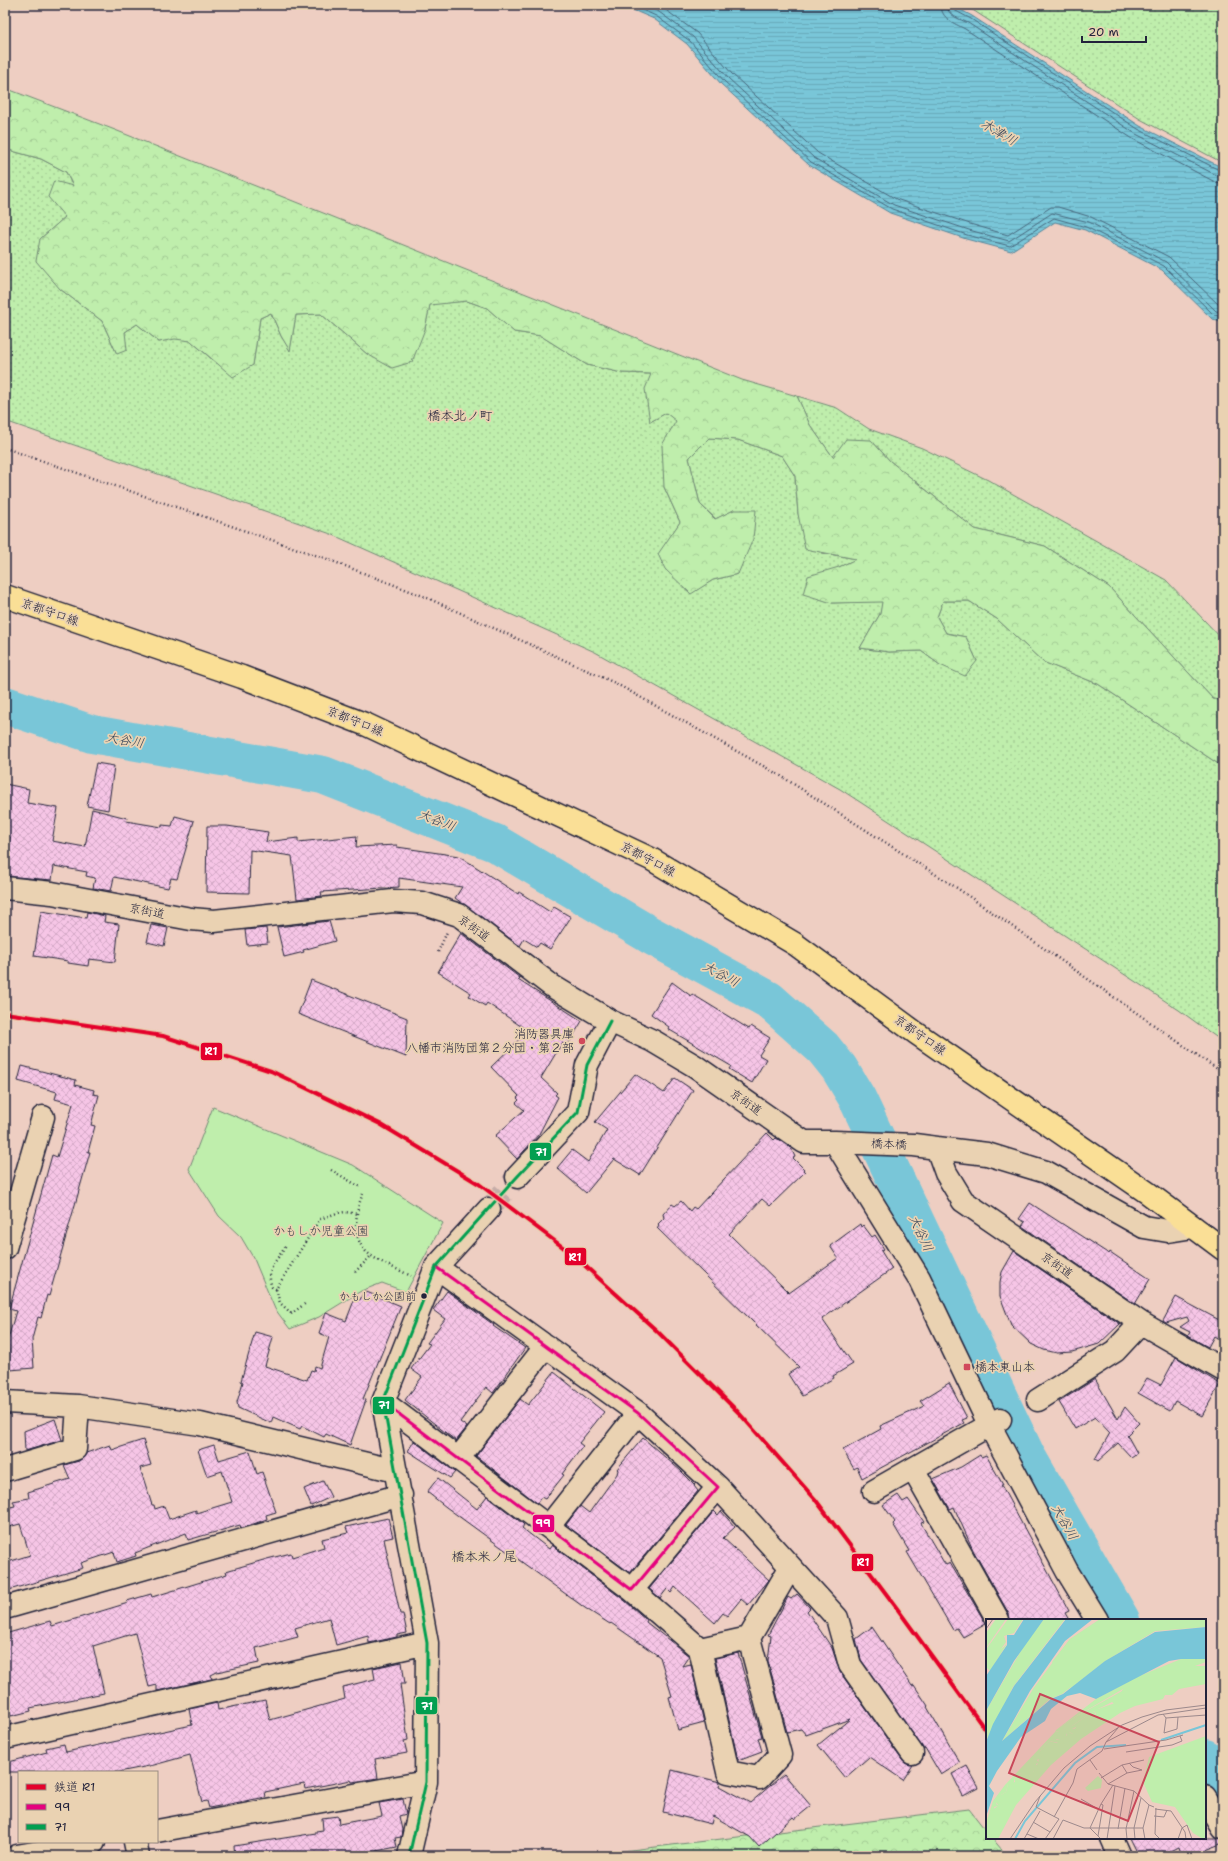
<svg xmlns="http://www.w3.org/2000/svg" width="1228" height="1861" font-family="'Shantell Sans','Klee One',sans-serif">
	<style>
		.grass { fill: url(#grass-dots); stroke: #708874 }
		.forest { fill: url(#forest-crowns); stroke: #708874 }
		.park { fill: #bfeeac; stroke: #708874 }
		.water { fill: url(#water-rules); stroke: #568499 }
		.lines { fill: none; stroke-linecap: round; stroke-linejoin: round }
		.shore { stroke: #45647a; stroke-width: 1 }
		.river { stroke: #79c6d8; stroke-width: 38 }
		.building { fill: url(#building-cross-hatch); stroke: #22223b }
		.minor-tunnel { stroke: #c5aca7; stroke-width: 22; stroke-dasharray: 22 11; stroke-linecap: butt }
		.minor-casing { stroke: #22223b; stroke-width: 25 }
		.major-casing { stroke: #22223b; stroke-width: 25 }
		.path { stroke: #22223b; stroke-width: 2.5; stroke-dasharray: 1 3; stroke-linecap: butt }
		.minor { stroke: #ead2b2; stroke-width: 22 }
		.major { stroke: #fadf96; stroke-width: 22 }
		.bus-1-casing { stroke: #ead2b2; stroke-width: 6 }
		.bus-2-casing { stroke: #ead2b2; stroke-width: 6 }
		.bus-1 { stroke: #e5007d; stroke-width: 3 }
		.bus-2 { stroke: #029f50; stroke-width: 3 }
		.rail-1-casing { stroke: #ead2b2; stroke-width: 7 }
		.rail-1 { stroke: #e4002b; stroke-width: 4 }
		.poi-dot { fill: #d1495b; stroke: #ead2b2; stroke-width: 1.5 }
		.bus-dot { fill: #22223b; stroke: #ead2b2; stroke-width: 1.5 }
		.labels { text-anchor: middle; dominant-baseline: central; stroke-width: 3.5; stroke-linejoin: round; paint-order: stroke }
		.bus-label { font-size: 11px; fill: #22223b; stroke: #ead2b2; text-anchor: end }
		.street-label { font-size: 12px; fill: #22223b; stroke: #ead2b2 }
		.poi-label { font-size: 12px; fill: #22223b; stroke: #ead2b2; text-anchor: end }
		.park-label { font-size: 12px; fill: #3a414c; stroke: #ead2b2 }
		.water-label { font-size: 13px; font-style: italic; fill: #33435a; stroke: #ead2b2 }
		.neighbourhood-label { font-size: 13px; fill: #22223b; stroke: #ead2b2 }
		.inset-river { fill: none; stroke: #79c6d8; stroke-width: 2 }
		.inset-road { fill: none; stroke: #9c898c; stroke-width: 1 }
		.view { fill: #c84759; fill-opacity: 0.15; stroke: #c84759; stroke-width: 2 }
		.inset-edge { fill: none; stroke: #22223b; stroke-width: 2 }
		.line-badge { stroke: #ead2b2; stroke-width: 1.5 }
		.badge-label { font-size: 11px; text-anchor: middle; font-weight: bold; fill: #fff }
	</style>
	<defs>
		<pattern id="grass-dots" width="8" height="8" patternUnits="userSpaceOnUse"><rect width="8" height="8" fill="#bfeeac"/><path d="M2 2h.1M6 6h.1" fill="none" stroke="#a4cc95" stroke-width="1.8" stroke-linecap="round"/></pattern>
		<pattern id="forest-crowns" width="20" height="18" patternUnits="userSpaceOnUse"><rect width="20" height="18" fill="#bfeeac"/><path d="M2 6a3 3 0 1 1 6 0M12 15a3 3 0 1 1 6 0" fill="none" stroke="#a4cc95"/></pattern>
		<pattern id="water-rules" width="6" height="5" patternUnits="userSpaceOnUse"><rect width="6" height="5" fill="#79c6d8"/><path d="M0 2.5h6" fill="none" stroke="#68aaba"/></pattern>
		<pattern id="building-cross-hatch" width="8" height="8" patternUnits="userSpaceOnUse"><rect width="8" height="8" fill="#f6c5e6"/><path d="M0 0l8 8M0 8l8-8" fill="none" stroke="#d3a9c6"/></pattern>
	</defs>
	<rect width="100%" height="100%" fill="#eecec2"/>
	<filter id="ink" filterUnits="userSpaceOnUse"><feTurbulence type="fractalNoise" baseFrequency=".025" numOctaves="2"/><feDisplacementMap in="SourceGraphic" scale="8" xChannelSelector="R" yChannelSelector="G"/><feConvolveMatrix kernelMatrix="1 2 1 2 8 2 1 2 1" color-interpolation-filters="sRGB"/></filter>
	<g filter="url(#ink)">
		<path class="grass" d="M965 5H1223V163L1140 119Z
			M5 149 41 159 66 172 73 187 65 217 40 239 60 289 102 321 117 354 125 332 137 324 159 342 175 338 191 341 216 363 253 365 260 318 271 313 281 336 290 350 296 315 321 314 367 354 425 329 430 304 467 301 487 308 514 332 541 336 587 365 622 373 651 374 650 422 666 413 677 421 664 487 680 522 659 555 691 593 713 580 738 574 734 510 716 519 700 504 689 458 709 438 738 440 782 456 795 476 798 514 822 553 857 559 839 567 832 603 883 601 880 614 860 648 889 652 921 651 940 665 977 661 966 637 946 633 937 617 943 601H969L997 619 1043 662 1098 684 1223 767V1042L1179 1010 840 789 595 652 331 534 5 421Z
			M797 396 837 408 869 429 922 448 988 480 1166 580 1223 640V701L1213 699 1109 587 1045 546 975 529 890 461 871 440 833 457 810 425Z"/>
		<path class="forest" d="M5 88 115 130 742 380 797 396 810 425 833 457 846 439 871 440 890 461 975 529 1045 546 1109 587 1213 699 1223 701V767L1098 684 1043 662 997 619 969 601H943L937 617 946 633 966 637 977 661 965 676 940 665 921 651 889 652 860 648 880 614 882 602 832 603 803 594 808 576 839 567 856 559 805 549 798 514 795 476 782 456 738 440 709 438 689 458 700 504 715 519 734 510H756L753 539 738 574 713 580 691 594 665 569 658 554 680 522 664 487 662 445 676 421 666 413 650 422 645 389 651 374 622 373 587 365 541 336 514 332 487 308 467 301 430 305 425 329 412 362 392 368 367 354 321 314 296 315 290 351 281 336 271 313 260 318 253 365 233 377 191 341 175 339 159 342 137 324 125 332 127 350 117 354 102 321 60 289 36 261 40 239 65 217 48 197 54 181 73 186 66 172 41 159 5 149Z
			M969 1809 987 1832V1838H992L1007 1856H603L606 1853Z"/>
		<path class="park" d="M213 1107 353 1165 443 1223 406 1292 382 1283 361 1291 319 1317 290 1329 275 1309 254 1259 241 1237 219 1216 189 1169Z"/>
		<path class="water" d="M621 5H952L972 16 1140 126 1217 165 1223 169V321L1212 319 1162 270 1085 230 1055 222 1011 251 966 239 890 213 809 165 721 84 687 44 654 19Z"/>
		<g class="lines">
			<path class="shore" d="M631 5 656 16 690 41 724 81 811 162 892 209 967 235 1010 246 1054 218 1086 227 1164 266 1214 315 1223 317
				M644 5 659 12 693 37 728 78 814 158 894 205 969 230 1009 241 1052 213 1089 222 1166 262 1216 311 1223 312
				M659 5 697 33 732 74 818 153 896 199 970 224 1008 235 1051 207H1058L1091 217 1169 257 1219 305 1223 306
				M941 5C941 19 954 23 965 29L1133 139 1215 182 1223 183
				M947 5C947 16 960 19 968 23L1136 134 1218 176 1223 177
				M952 5 954 10 971 19 1138 129 1223 172"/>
			<path class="river" d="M5 705 92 734 323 775 495 843 650 935 769 1000 823 1048 839 1068 857 1098 1026 1455 1121 1620
				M1205 1758 1223 1787"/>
		</g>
		<path class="building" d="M96 763 114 766 108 810 87 806Z
			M5 784 29 789 27 803 58 808 52 841 85 847 92 809 127 818 126 821 162 827V825L172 826 175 816 194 821 177 879 171 878 168 888 114 877 111 891 93 888 95 878 86 876 87 872 54 866 52 880 5 876 10 837 5 836Z
			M207 826H227L268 832 266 842 298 838V842L357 836 356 847 397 845V847L459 856 518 894 519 892 550 912 554 907 571 917 550 949 540 943 537 947 524 939 520 946 455 898 462 887 399 878V887L321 892 322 896 297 899 292 856 250 850 249 893 206 892Z
			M41 911 86 918 87 912 105 916 104 922 119 924 115 962 89 959 88 966 68 963V961L34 956Z
			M329 921 335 941 303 950 304 952 284 957 277 927Z
			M151 925 168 928 164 946 147 942Z
			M266 928 268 943 247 945 245 930Z
			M461 933 520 978 518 980 582 1021 567 1046 562 1043 541 1078 557 1093 555 1095 558 1097 539 1134 517 1159 495 1136 524 1110 516 1103 519 1100 517 1098 519 1096 491 1067 528 1031 487 1003 485 1006 469 996 471 993 438 972Z
			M311 980 407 1018 406 1057 298 1014Z
			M672 982 691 996 692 994 749 1029 751 1026 770 1038 759 1055 766 1059 752 1083 729 1069 731 1066 668 1029 669 1027 651 1014Z
			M22 1066 76 1080 75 1085 94 1090 93 1094 99 1095 91 1125 95 1126 88 1152H90L55 1275 49 1296 47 1295 41 1318 38 1317 32 1339 34 1368 10 1370 8 1339 16 1311 9 1309 52 1155 57 1157 73 1104 55 1099 57 1092 18 1081Z
			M635 1074 664 1093 675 1078 693 1090 640 1175 614 1159 586 1193 557 1168 572 1150 588 1162 607 1130 595 1122Z
			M767 1133 774 1140 776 1138 791 1148 795 1157 793 1158 804 1169 803 1170 805 1172 770 1206 762 1199 729 1234 789 1293 838 1258 830 1246 860 1224 861 1227 863 1225 872 1237 875 1235 884 1249 881 1251 892 1269 822 1319 853 1364 833 1376 834 1378 802 1396 788 1374 799 1367 657 1228 659 1225 658 1224 664 1218 663 1214 672 1204 675 1206 681 1201 690 1211 693 1207 696 1209Z
			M1030 1203 1109 1254 1110 1252 1150 1279 1135 1304 1022 1226 1025 1222 1019 1219Z
			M1014 1251 1120 1324 1099 1344 1072 1352 1057 1353 1044 1350 1031 1344 1011 1325 1000 1296V1282L1002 1272Z
			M364 1291 401 1306 363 1399 366 1400 350 1445 326 1434 324 1437 302 1426 300 1429 273 1417 271 1423 238 1408 237 1402 243 1382 241 1381 255 1332 273 1337 265 1366 307 1380 311 1370 314 1371 315 1366 320 1368 329 1337 319 1333 326 1313 346 1321 355 1298 360 1300Z
			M447 1291 494 1325 493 1326 525 1348 493 1393 486 1387 460 1422 467 1427 456 1441 405 1400 422 1377 411 1369 430 1344 427 1343 445 1319 433 1310Z
			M1176 1297 1223 1322V1342L1214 1336 1208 1347 1188 1336 1190 1332 1180 1327 1189 1321 1187 1317 1166 1323 1163 1321Z
			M1176 1357 1220 1384 1202 1416 1175 1401 1170 1411 1138 1393 1147 1378 1161 1385Z
			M554 1372 604 1412 579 1443 583 1446 562 1474 564 1475 545 1499 541 1497 537 1503 476 1456 520 1399 528 1405Z
			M1095 1379 1118 1419 1125 1407 1139 1423 1127 1435 1137 1453 1131 1457 1118 1443 1098 1461 1095 1459 1110 1433 1095 1417 1075 1429 1059 1402Z
			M949 1383 967 1418 962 1420 964 1423 862 1478 857 1467 854 1469 843 1450 881 1429 880 1426 924 1406 920 1401Z
			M55 1419 62 1440 25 1451 24 1431Z
			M643 1438 681 1471 695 1485 694 1486 698 1491 630 1573 566 1525 580 1506 589 1513 617 1474 618 1470 617 1469Z
			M143 1440 151 1465 140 1468 152 1505H154L155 1509 164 1506 169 1519 196 1510V1513L232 1502 222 1471 207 1476 198 1450 214 1445 219 1460 250 1451 257 1474 262 1472 276 1512 266 1515 267 1519 248 1526 241 1528 240 1525 188 1540 186 1533 135 1553 136 1556 117 1562 114 1552 81 1563 83 1568 9 1590 5 1577V1563L30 1555 20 1524 5 1528V1508L15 1506 13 1501 29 1498 28 1492 70 1479 64 1465 79 1461 84 1457 86 1453 110 1445 112 1450Z
			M414 1441 455 1472 450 1478 408 1451Z
			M980 1455 981 1457 986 1455 1003 1485H1001L1069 1611 1065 1613 1069 1620H1010L1009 1614 973 1550 954 1507 950 1509 933 1479 961 1467Z
			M438 1478 477 1509 487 1496 522 1523 524 1525 522 1528 549 1549 552 1545 624 1600 647 1620 646 1622 689 1656 682 1666 691 1664 704 1723 678 1730 669 1697 672 1696 660 1657 611 1623 610 1624 585 1608 446 1507 427 1492Z
			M323 1481 331 1497 311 1506 304 1489Z
			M898 1495 903 1502 908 1499 924 1522 921 1523 923 1527 943 1561 946 1565 950 1563 986 1624 963 1637 957 1628 953 1630 907 1552 909 1551 893 1524 895 1522 883 1505Z
			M714 1511 718 1515 721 1511 735 1527 723 1538 769 1580 748 1605 741 1599 727 1616 723 1613 715 1623 675 1587 671 1593 667 1589 660 1598 649 1589Z
			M388 1518 393 1537 384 1539 400 1614H403L407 1633 397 1635V1637L369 1643 368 1636 336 1645 329 1618 295 1628 298 1637 256 1648 259 1663 217 1672 211 1675 212 1679 157 1691V1685L149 1687 135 1633 93 1646 104 1693 30 1708 31 1711 11 1716 5 1690V1634L50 1621 52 1626 128 1603 127 1601 151 1594 152 1597 227 1574 226 1571 267 1559 291 1553 292 1557 324 1547 322 1539 348 1533 346 1527Z
			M797 1594 810 1608 807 1611 832 1648 840 1672 902 1760 907 1764 913 1765 903 1780 869 1757 845 1778 818 1745 850 1719 806 1735 801 1729 787 1732 768 1661 771 1636 768 1635 788 1597 791 1599Z
			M872 1627 912 1686 914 1685 928 1706 927 1707 960 1763 941 1775 925 1748 924 1750 861 1660 856 1639Z
			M738 1653 762 1737 758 1738 762 1751 738 1760 715 1658Z
			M402 1662 405 1684H400L408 1740 404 1741 407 1753 375 1759 378 1778 352 1782 351 1780 305 1789 304 1784 265 1792 266 1797 209 1808 207 1801 202 1802 190 1755 154 1765 119 1772H5V1763L47 1752 46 1748 64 1744 66 1752 192 1725 189 1709 217 1703 218 1710 265 1700 270 1720 345 1699 343 1687 375 1679 373 1668Z
			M967 1766 979 1788 963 1796 952 1774Z
			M672 1770 720 1782 719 1786 750 1803 784 1774 811 1806 795 1819 793 1817 759 1847 750 1837 713 1816 711 1824 663 1812Z
			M403 1799 406 1814 399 1816 402 1830 401 1837 395 1838 397 1847 349 1856H235L234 1846 316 1833V1831L323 1830 322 1818 338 1816 339 1824 382 1816 379 1803Z
			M1129 1838H1217L1223 1839V1843L1205 1850 1208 1856H1181L1178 1847 1160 1856H1138Z"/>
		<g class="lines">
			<path class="minor-tunnel" d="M489 1209 517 1177"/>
			<g class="minor-casing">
				<path id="minor" d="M5 888 52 893 191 919 214 921 393 901 422 903 459 915 552 986 610 1021 653 1041 695 1066 804 1142H835L914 1145 937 1148 946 1173 963 1201 1141 1323 1223 1370
					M835 1142 919 1278 989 1424 1067 1571 1097 1620
					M937 1148 987 1154 1046 1172 1144 1227 1168 1231 1193 1227
					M517 1177 578 1112 587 1065 610 1021
					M5 1248 43 1117
					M1038 1400 1115 1351 1141 1323
					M5 1402 78 1406 200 1424 396 1471
					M383 1402 632 1590 718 1487 638 1413 436 1267
					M458 1459 546 1346
					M913 1469 998 1620
					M5 1470 75 1449 78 1406
					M718 1487 837 1618 850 1665 912 1753
					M874 1491 1000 1419
					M549 1526 638 1413
					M632 1590 700 1649 728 1772 759 1778 780 1755 749 1638 790 1568
					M5 1608 401 1495
					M700 1649 749 1638
					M5 1738 427 1643
					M1205 1797 1223 1827
					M157 1831 426 1782
					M1111 1838 1119 1856
					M135 1842 138 1856
					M17 1856 94 1842
					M409 1856 426 1782 427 1643 383 1402 436 1267 489 1209"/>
			</g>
			<g class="major-casing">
				<path id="major" d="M5 596 242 677 367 725 651 859 795 944 916 1033 1148 1193 1223 1249"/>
			</g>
			<path class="path" d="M5 448 327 559 423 596 615 683 781 776 957 888 1223 1073
				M438 952 447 932
				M331 1170 362 1188
				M363 1194C356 1209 352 1233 363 1248 370 1259 398 1269 411 1276
				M355 1272 372 1255
				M276 1289 272 1287C265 1270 277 1260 286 1246
				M291 1313 280 1303 276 1289 320 1219 337 1213 345 1212 358 1214
				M291 1314 306 1303"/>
			<use href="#minor" class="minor"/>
			<use href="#major" class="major"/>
			<g class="bus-1-casing">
				<path id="bus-1" d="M383 1402 632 1590 718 1487 638 1413 436 1267"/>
			</g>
			<g class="bus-2-casing">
				<path id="bus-2" d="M409 1856 426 1782 427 1643 383 1402 436 1267 517 1177 578 1112 587 1065 610 1021"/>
			</g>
			<use href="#bus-1" class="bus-1"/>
			<use href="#bus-2" class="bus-2"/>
			<g class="rail-1-casing">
				<path id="rail-1" d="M5 1013 163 1036 271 1071 380 1124 479 1184 572 1254 657 1331 739 1413 815 1499 896 1607 987 1732"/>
			</g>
			<use href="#rail-1" class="rail-1"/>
		</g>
	</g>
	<g class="poi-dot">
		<circle cx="582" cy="1041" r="4"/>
		<rect x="963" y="1363" width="8" height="8" rx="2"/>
	</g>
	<circle class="bus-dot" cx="424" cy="1296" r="3.5"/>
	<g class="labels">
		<g class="bus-label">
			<text x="416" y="1296">かもしか公園前</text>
		</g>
		<g class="street-label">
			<text transform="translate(50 612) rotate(19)">京都守口線</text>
			<text transform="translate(355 721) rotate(22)">京都守口線</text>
			<text transform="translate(648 859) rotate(28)">京都守口線</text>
			<text transform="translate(147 911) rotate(11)">京街道</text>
			<text transform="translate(474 928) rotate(36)">京街道</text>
			<text transform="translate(920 1035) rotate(35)">京都守口線</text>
			<text transform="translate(746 1102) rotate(35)">京街道</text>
			<text transform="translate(889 1144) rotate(2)">橋本橋</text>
			<text transform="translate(1057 1265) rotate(35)">京街道</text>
		</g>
		<g class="poi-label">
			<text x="574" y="1034">消防器具庫<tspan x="574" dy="14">八幡市消防団第２分団・第２部</tspan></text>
			<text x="975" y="1367" text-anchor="start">橋本東山本</text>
		</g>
		<g class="park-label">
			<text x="321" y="1231">かもしか児童公園</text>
		</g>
		<g class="water-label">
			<text transform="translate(999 132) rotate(30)">木津川</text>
			<text transform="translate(125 740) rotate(10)">大谷川</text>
			<text transform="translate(437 820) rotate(21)">大谷川</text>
			<text transform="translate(721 974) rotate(28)">大谷川</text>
			<text transform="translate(921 1233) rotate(65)">大谷川</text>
			<text transform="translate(1065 1522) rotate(60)">大谷川</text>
		</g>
		<g class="neighbourhood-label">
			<text x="460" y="415">橋本北ノ町</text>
			<text x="484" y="1556">橋本米ノ尾</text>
		</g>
	</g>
	<g transform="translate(986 1619)">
		<rect width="220" height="220" fill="#eecec2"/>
		<path d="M10 0H20L0 29V14ZM22 0H37L28 14 18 17 20 23 15 30 21 25 4 52 0 48 1 29ZM220 0 205 7 169 12 160 17 119 42 76 75 64 80 16 122 47 70 84 20 147 16ZM195 40H220V43L209 47H220V65L193 70 186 76H179L177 80 149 87 134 94 95 120 65 146 30 186 12 220H0V204L4 193 13 186 10 184 15 176 20 173 22 165 29 163V159L35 154 43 157 46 155 52 144 54 132 63 122 71 124 74 121 69 120 72 115 80 113V117L84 113 86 115 90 108 86 110V107L108 92 110 96 112 90 129 84 137 70 89 98 73 109V112L69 113 70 111 110 80 151 58Z" fill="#bfeeac"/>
		<path d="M58 0H79L27 68 0 122V92L39 25ZM138 71 136 87 131 88 126 83 112 90V97L108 92 86 107V110L91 109 86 115 84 113 81 118 80 114 72 116 70 121H74L75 119 78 125 63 122 54 132 56 138 51 141 53 144 50 145 53 149 47 153 48 155 40 158 35 154 29 159 27 166 22 165 20 173 15 176V180L10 184 11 186 16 182H20V185L8 188 9 191 4 193 0 204 7 182 19 166 69 113 73 112V109L89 98ZM220 117V220H217L207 214 189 188 166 183 157 163 163 138Z" fill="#bfeeac"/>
		<path d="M114 0H220V8L169 12 119 42 85 69 66 43 84 20ZM112 157 116 161 115 169 102 172 99 169Z" fill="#bfeeac"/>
		<path d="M38 0H58L28 42 0 92V57L21 26V16H28ZM80 0H107L79 22 44 72 16 122 65 80 77 75 119 42 169 13 220 8V40H195L183 42 110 80 94 74 81 77 65 90 59 102 35 118 11 152 3 167 8 174 0 198V123L7 105 28 67Z" fill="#79c6d8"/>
		<path class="inset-river" d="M175 121 220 106M29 220 39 202 89 144 111 128 140 126"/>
		<path class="inset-road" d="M0 10 7 0M177 95 180 99 220 96M180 99 178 114 191 110 192 98M120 123 132 109M118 130 180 121 197 116M140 133 186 126 196 122 194 117M104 141 111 151M136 146 158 141M113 154 122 165 148 172 163 186 168 188M141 154 156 151 147 148 143 144M115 159 136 146 141 154 122 165M54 177 50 188 73 200 64 213M95 180 112 190M170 189 169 215 174 220M169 190 185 192 199 213 200 220M168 197 178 198 181 191M68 198 87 164 91 150 116 132 120 123 172 96 220 89M47 203 64 213 59 220M132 210 139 169M41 215 53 220M112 217 117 186 115 185M24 220 49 183 78 149 104 127 136 106 156 98 180 91 220 86M38 220 54 192M67 220 77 201 98 209H157M115 220 104 209 115 185 127 166M121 220 129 167M141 220 140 210 148 172M149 220 148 209 155 179M159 220 157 209 163 186M192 220 196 209 201 206 206 220"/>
		<path class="view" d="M54 75 173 123 142 202 23 154Z"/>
		<rect width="220" height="220" class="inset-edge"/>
	</g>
	<g class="line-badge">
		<rect x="200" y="1042" width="23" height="19" rx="4" fill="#e4002b"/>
		<rect x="529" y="1142" width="23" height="19" rx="4" fill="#029f50"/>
		<rect x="564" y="1247" width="23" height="19" rx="4" fill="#e4002b"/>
		<rect x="372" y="1396" width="23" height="19" rx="4" fill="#029f50"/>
		<rect x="532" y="1514" width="23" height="19" rx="4" fill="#e5007d"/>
		<rect x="851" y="1553" width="23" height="19" rx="4" fill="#e4002b"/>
		<rect x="415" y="1696" width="23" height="19" rx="4" fill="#029f50"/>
	</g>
	<g class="badge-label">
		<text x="211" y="1055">R1</text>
		<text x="541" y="1156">71</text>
		<text x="575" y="1261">R1</text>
		<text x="384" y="1409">71</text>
		<text x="543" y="1527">99</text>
		<text x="863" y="1566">R1</text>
		<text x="427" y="1710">71</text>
	</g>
	<rect width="1228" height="1861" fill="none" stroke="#ead2b2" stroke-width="20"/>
	<rect x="10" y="10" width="1208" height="1841" fill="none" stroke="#22223b" stroke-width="1.5" filter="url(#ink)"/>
	<rect x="18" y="1771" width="140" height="72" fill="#ead2b2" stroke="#9a8c82"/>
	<rect x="26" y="1784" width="20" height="6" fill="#e4002b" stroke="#9a8c82"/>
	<text x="54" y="1791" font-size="12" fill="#22223b">鉄道 R1</text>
	<rect x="26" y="1804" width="20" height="6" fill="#e5007d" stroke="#9a8c82"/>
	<text x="54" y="1811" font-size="12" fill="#22223b">99</text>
	<rect x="26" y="1824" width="20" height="6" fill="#029f50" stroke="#9a8c82"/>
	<text x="54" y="1831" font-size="12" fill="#22223b">71</text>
	<path d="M1082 36v6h64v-6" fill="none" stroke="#22223b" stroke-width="2"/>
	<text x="1088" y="36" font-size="12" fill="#22223b" stroke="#ead2b2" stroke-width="3" paint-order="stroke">20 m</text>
</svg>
